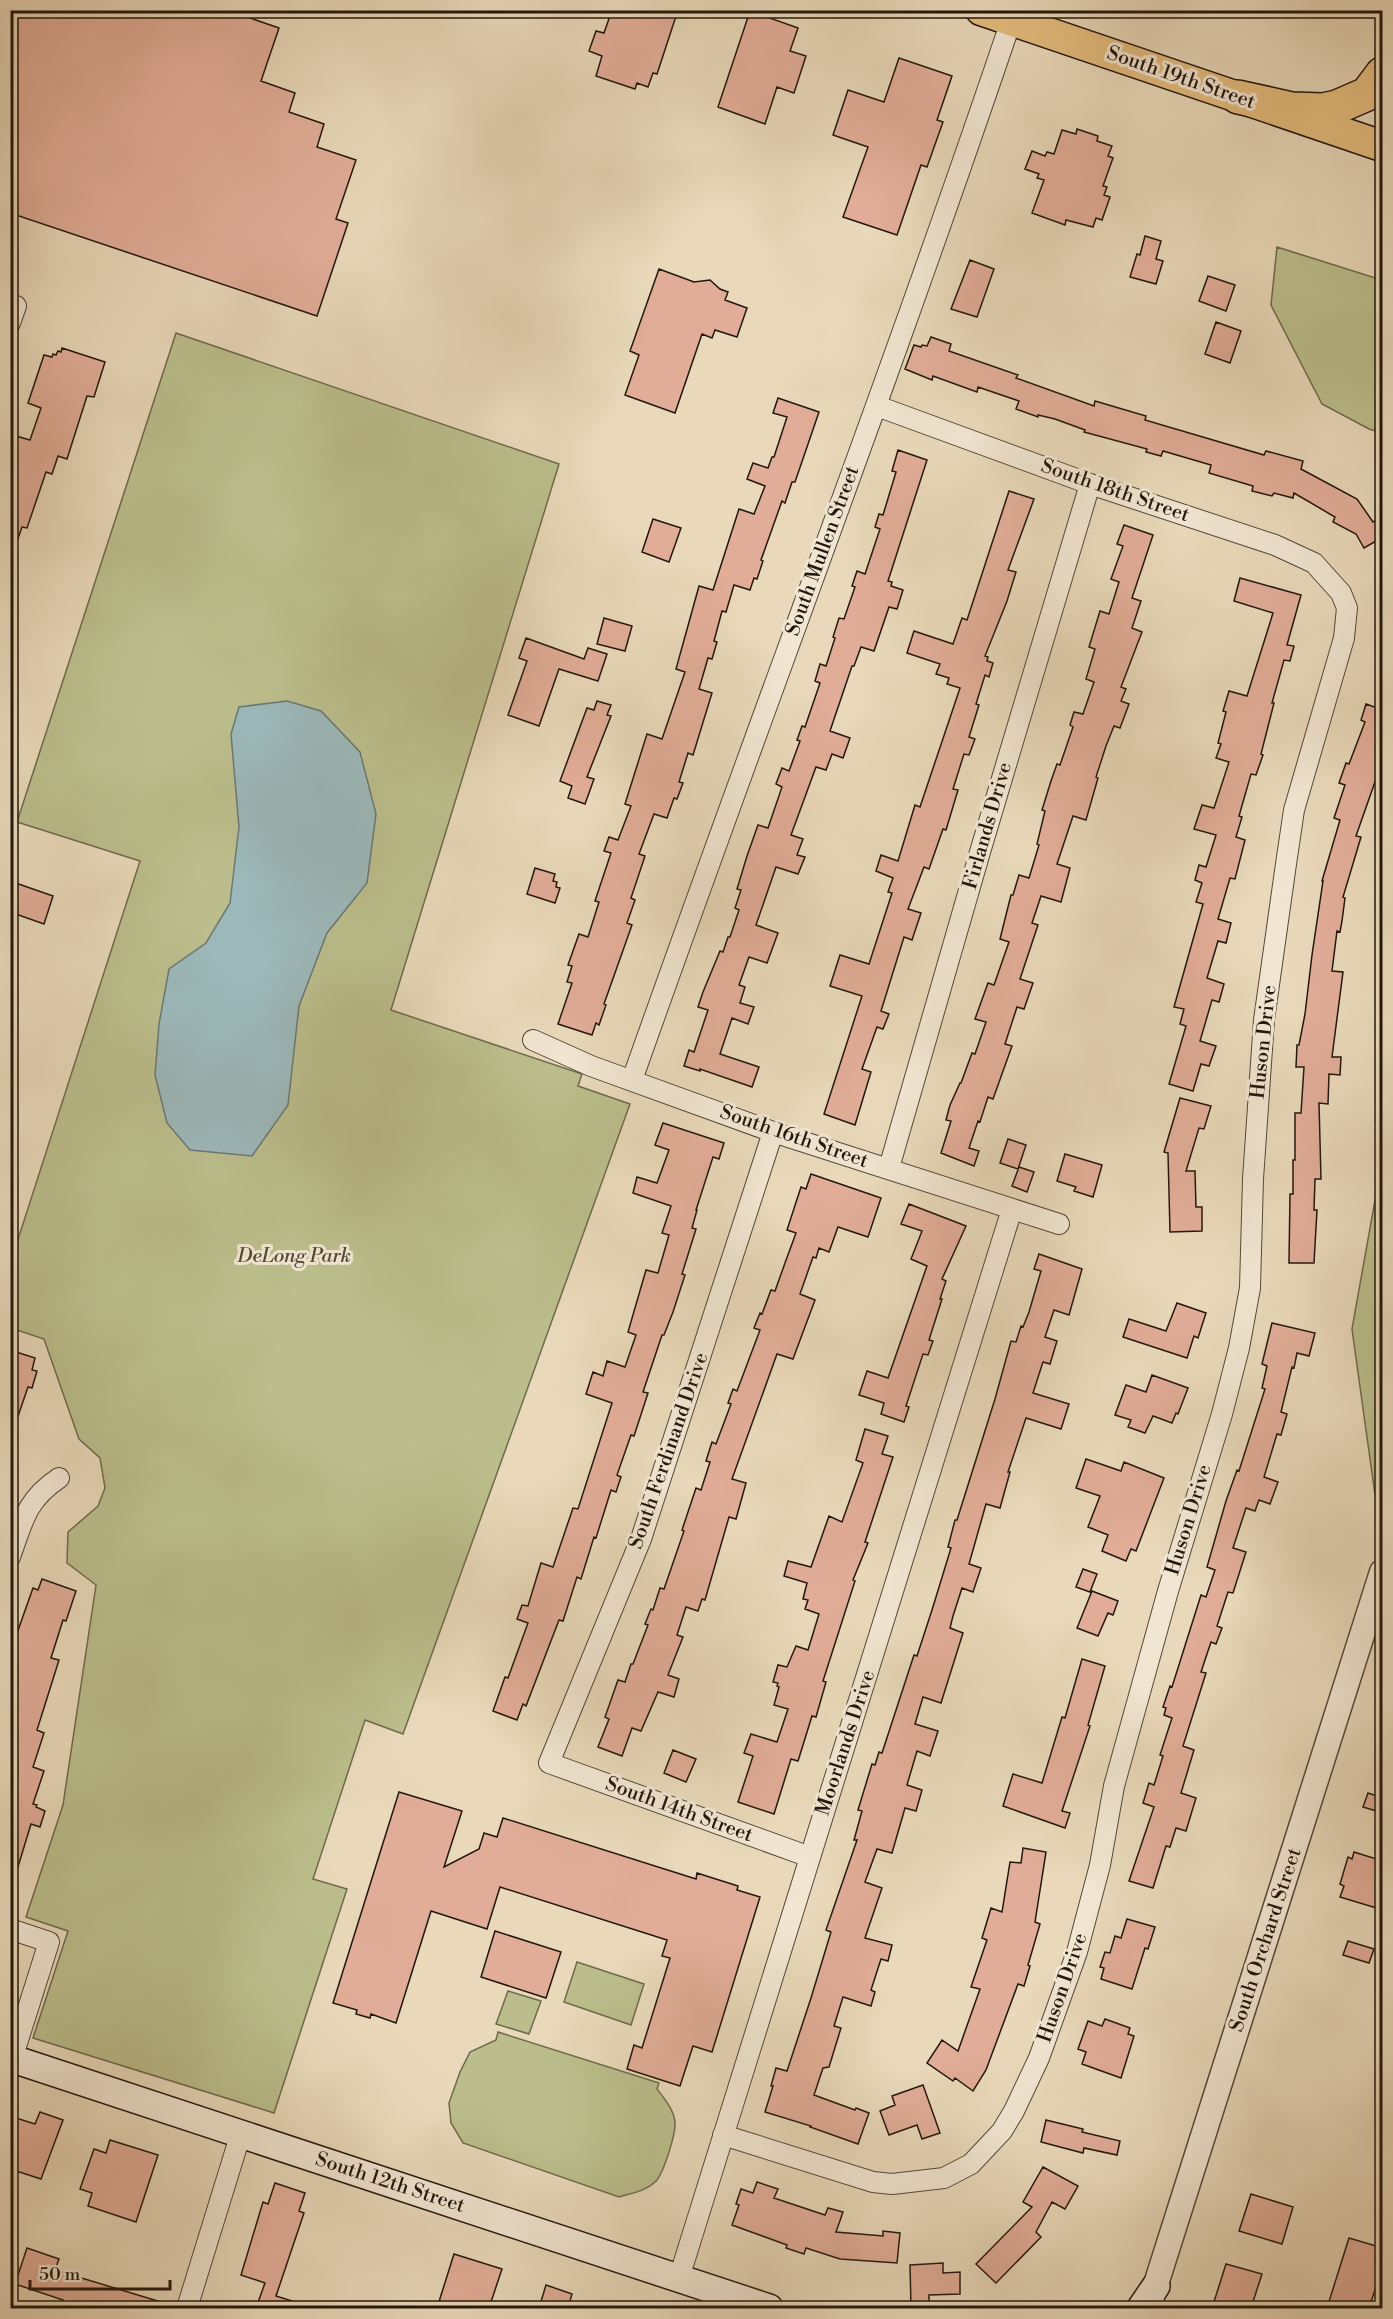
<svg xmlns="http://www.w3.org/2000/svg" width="1393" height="2319" font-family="'Libre Bodoni',serif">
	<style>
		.green { fill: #bbbe8c; stroke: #6e6a4c; stroke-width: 1.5 }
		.water { fill: #9cb8ba; stroke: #6b7875; stroke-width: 1.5 }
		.building { fill: #e2ad98; stroke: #22170d; stroke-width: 1.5 }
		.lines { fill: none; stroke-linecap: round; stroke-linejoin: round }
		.minor-casing { stroke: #544838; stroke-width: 22 }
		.tertiary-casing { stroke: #544838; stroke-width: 27 }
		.secondary-casing { stroke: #22170d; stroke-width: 30 }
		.primary-casing { stroke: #22170d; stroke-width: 33 }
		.motorway-casing { stroke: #22170d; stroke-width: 36 }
		.minor { stroke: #f1e6d2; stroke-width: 20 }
		.tertiary { stroke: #f1e6d2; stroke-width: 24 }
		.secondary { stroke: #f1e6d2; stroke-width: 27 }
		.primary { stroke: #e4bc7d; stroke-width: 30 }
		.motorway { stroke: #e4bc7d; stroke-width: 33 }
		.labels { text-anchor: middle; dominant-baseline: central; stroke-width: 6; stroke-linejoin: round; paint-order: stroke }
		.street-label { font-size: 20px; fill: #22170d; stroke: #f1e6d2 }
		.park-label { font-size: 20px; font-style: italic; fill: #504933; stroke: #f1e6d2 }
	</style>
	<rect width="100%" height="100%" fill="#e9d9ba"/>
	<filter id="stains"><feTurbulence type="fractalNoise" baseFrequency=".00333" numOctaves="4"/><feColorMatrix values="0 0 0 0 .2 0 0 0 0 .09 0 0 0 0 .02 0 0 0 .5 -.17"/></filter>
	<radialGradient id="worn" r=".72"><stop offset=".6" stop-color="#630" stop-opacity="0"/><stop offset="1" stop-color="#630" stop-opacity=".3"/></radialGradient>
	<path class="green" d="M1277 247 1382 280V433L1369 429 1322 404 1271 305Z
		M176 333 559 464 391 1010 582 1074 578 1086 630 1104 403 1734 365 1720 313 1879 347 1889 274 2113 33 2038 68 1931 26 1917 63 1805 96 1585 67 1563 68 1532 98 1506 105 1488 100 1458 79 1439 44 1339 11 1328V1261L140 861 17 822Z
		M1382 1161V1466L1375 1495 1352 1329Z
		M577 1962 644 1984 631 2025 564 2002Z
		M508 1991 541 2001 529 2034 496 2024Z
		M498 2032 659 2083 657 2089C664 2098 674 2110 675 2122 676 2134 664 2171 657 2180 647 2191 632 2193 619 2197L463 2143 451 2123 449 2103 460 2072 470 2052 496 2040Z"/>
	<path class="water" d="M287 701 321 711 360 752 376 814 367 883 327 933 299 1006 288 1105 252 1156 190 1150 167 1123 155 1075 159 1024 169 969 206 943 230 903 239 827 231 734 239 707Z"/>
	<path class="building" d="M10 10H227L279 28 261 81 295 93 289 112 324 124 317 147 356 160 336 219 348 223 317 316 10 213Z
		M612 10H678L657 74 653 73 648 87 637 83 635 89 596 76 602 56 589 51 596 31 604 33Z
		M750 11 798 28 790 51 806 56 794 93 777 87 765 124 718 107Z
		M899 58 952 76 937 120 943 122 927 167 921 165 897 235 843 217 868 147 833 135 848 90 884 102Z
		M1077 129 1098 136 1097 141 1112 146 1108 156 1113 158 1103 186 1107 187 1104 195 1110 197 1102 220 1096 218 1093 227 1066 220 1065 225 1032 213 1044 180 1037 178 1039 174 1025 169 1032 151 1045 156 1047 152 1054 154 1062 130 1076 134Z
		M1145 236 1161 241 1156 259 1163 261 1156 284 1130 277 1137 254 1140 255Z
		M970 260 994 269 977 317 951 309Z
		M659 269 694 282 710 280 720 289 728 292 725 300 747 308 737 337 715 330 712 338 702 334 675 413 625 395 639 355 630 351Z
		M1208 276 1235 285 1226 311 1199 301Z
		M1216 322 1241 331 1230 363 1205 354Z
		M931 337 951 344 949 351 1018 375 1016 378 1094 406 1095 401 1146 416 1145 420 1264 455 1266 451 1303 461 1301 469 1357 499 1373 522 1383 515V537L1364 548 1356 534 1333 522 1335 517 1294 493 1293 498 1274 493 1272 496 1252 491 1253 486 1209 473 1211 465 1163 451 1161 456 1146 452 1147 449 1084 432 1085 430 1055 419 1038 415V417L1016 409 1019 401 978 387 977 392 933 376 932 380 905 369 914 345 921 347 922 345 927 346Z
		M62 348 105 362 94 397 87 396 67 459 58 456 52 474 46 472 27 528 22 527 13 553 10 552V452L16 436 30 440 41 408 28 403 44 355 52 357 53 354 56 355 58 351 61 352Z
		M778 398 819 412 795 482H792L785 503 782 501 761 560 763 561 757 579 754 578 750 590 734 585 726 612 722 611 714 641 717 642 712 659 708 658 699 689 712 693 693 755 688 753 679 782 683 783 677 799 674 798 667 818 654 814 639 854 645 856 631 898 635 900 627 923 632 925 604 1004 606 1005 599 1025 596 1023 592 1035 558 1024 572 983 567 982 572 966 568 965 579 934 588 937 599 902 595 901 611 853 604 851 609 837 618 840 631 806 625 804 647 734 662 739 685 672 676 669 699 586 713 590 739 509 754 514 765 486 747 479 753 463 768 468 772 457H774L787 417 773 413Z
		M898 450 927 460 888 581 892 582 891 586 903 590 897 609 889 607 874 651 861 647 854 666H852L830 731 850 738 843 758 832 754 826 770 816 767 791 835 803 839 797 855 805 857 798 874 776 867 756 925 778 933 767 963 749 957 739 985 745 987 740 1003 754 1007 748 1024 732 1018 720 1054 759 1067 752 1087 700 1069V1071L684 1066 689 1050 694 1052 708 1010 698 1007 703 992 720 951 723 952 728 937H730L739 910 735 908 741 890 737 889 747 856 758 825 768 828 782 787 776 784 782 768 789 771 800 741 797 740 802 726 805 727 820 683 815 681 820 664 826 666 835 638 833 637 839 618 844 619 855 587 852 586 857 571 865 574 880 529 875 527 879 514 883 515 896 472 892 471Z
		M1009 491 1034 499 1008 570 1016 572 1007 601 985 656 988 657 987 661 993 663 989 677 985 675 976 704 979 705 969 737 975 739 969 755 964 754 953 789 958 790 946 830 943 829 929 869 924 867 908 909 921 913 912 940 904 937 881 1011 889 1014 883 1029 877 1027 862 1069 871 1072 855 1125 824 1114 862 996 830 986 840 955 869 964 892 893 888 892 893 878 876 871 881 855 898 861 915 805 920 807 960 688 947 684 949 678 936 674 940 664 907 653 914 631 953 644 962 618 967 620Z
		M653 519 681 528 669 562 642 552Z
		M1124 525 1153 535 1132 598 1141 601 1132 628 1142 632 1121 687 1126 689 1121 701 1129 704 1120 728 1114 726 1106 746 1096 777 1098 778 1086 820 1073 816 1057 864 1070 868 1061 902 1041 896 1032 923 1038 925 1020 979 1033 983 1024 1009 1017 1007 1005 1044 1012 1046 993 1099 988 1097 980 1122 978 1121 969 1148 979 1151 974 1166 941 1153 951 1121 946 1120 950 1105 960 1083H961L972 1053 975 1054 986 1022 975 1019 988 983 994 985 1009 942 1000 939 1011 895H1013L1019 875 1029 878 1039 845 1037 844 1045 811 1042 810 1051 781 1057 764 1060 765 1073 727 1070 725 1074 712 1083 714 1094 682 1086 679 1095 649 1089 647 1100 611 1109 614 1119 582 1111 579 1123 546 1117 544Z
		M1240 578 1301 595 1287 645 1294 646 1290 661 1284 660 1272 703H1274L1261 754 1263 755 1256 775 1251 774 1239 816 1242 817 1236 837 1245 840 1235 879 1230 878 1218 919 1231 923 1226 943 1218 941 1207 978 1224 984 1219 1002 1212 1000 1200 1041 1216 1046 1209 1066 1201 1064 1193 1091 1169 1084 1186 1026 1180 1024 1184 1009 1174 1007 1203 904 1196 902 1202 883 1195 880 1199 865 1206 867 1216 835 1194 829 1202 805 1214 808 1229 762 1216 758 1221 744 1218 743 1226 712 1223 711 1229 691 1247 696 1273 613 1234 601Z
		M604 618 632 626 625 651 597 644Z
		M526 638 584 659 588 648 607 654 598 681 559 669 539 726 508 715 527 661 519 658Z
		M597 701 611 705 607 715 611 716 587 777 594 779 585 804 568 798 572 786 560 781 587 708 594 710Z
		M1366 704 1383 710V759L1356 836 1361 837 1343 897 1345 898 1342 921 1340 932 1337 931 1332 971 1343 972 1332 1057H1341L1340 1075 1329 1074 1328 1104 1319 1103 1321 1179H1315L1314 1210H1317L1314 1263H1289L1290 1194H1293V1160H1295V1113H1301L1304 1067H1296L1297 1045H1299L1305 1014 1312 955 1323 881H1322L1340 820 1334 818 1345 785 1339 783 1346 763 1349 764 1365 722 1361 720Z
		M535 868 555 874 553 881 557 882 556 887 560 888 555 903 527 894Z
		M10 881 53 896 44 924 10 912Z
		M1180 1098 1211 1106 1204 1129 1199 1128 1186 1171H1195L1196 1207H1202V1231L1170 1232 1168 1153 1164 1152Z
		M663 1123 724 1143 719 1159 713 1157 696 1210H697L692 1228 696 1229 682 1274 685 1275 673 1312 664 1335H662L643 1392 648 1393 634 1436 631 1435 617 1475 621 1477 616 1492 611 1490 596 1538 594 1537 581 1579 577 1577 563 1621 559 1620 526 1706 523 1704 517 1720 493 1711 505 1677 508 1678 528 1623 517 1619 522 1605 528 1606 541 1563 553 1567 573 1508 578 1509 612 1403 586 1394 593 1372 603 1376 607 1361 625 1367 636 1335 628 1332 646 1270 658 1273 669 1235 662 1233 671 1206 633 1193 637 1177 657 1183 669 1150 655 1145Z
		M1008 1139 1026 1145 1018 1169 1000 1163Z
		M1065 1154 1102 1165 1093 1197 1074 1191 1076 1187 1057 1181Z
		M1019 1167 1034 1172 1027 1192 1012 1186Z
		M811 1174 881 1198 868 1237 838 1227 829 1252 819 1248 816 1258 813 1257 800 1294 815 1300 793 1359 777 1354 732 1479 746 1483 736 1519 729 1517 705 1600 702 1599 698 1611 686 1607 677 1635 683 1637 668 1675 679 1679 674 1697 658 1692 641 1731 632 1728 622 1756 598 1747 609 1719 605 1717 618 1680 625 1682 631 1664H633L648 1625 645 1624 651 1609 653 1610 660 1588 664 1589 684 1531 682 1530 696 1488 701 1490 710 1462 706 1461 712 1442 716 1444 731 1404 728 1403 733 1389 737 1391 760 1330 754 1328 760 1313 762 1314 771 1290 775 1291 785 1263 796 1233 787 1230 801 1187 806 1189Z
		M909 1204 966 1226 942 1279 946 1281 940 1299H942L929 1340 933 1341 928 1355 923 1354 906 1406 909 1407 904 1422 881 1414 884 1403 859 1395 867 1371 888 1378 927 1266 911 1259 922 1231 901 1224Z
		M1039 1254 1082 1269 1069 1315 1054 1310 1045 1337 1057 1341 1050 1364 1043 1362 1033 1393 1069 1404 1061 1429 1026 1418 1008 1472H1010L1000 1508 986 1504 969 1564 981 1568 973 1592 962 1588 953 1616 950 1628 963 1633 941 1703 923 1697 915 1724 938 1731 930 1756 917 1751 907 1785 922 1790 916 1811 905 1808 892 1853 877 1849 865 1882 882 1888 865 1938 892 1945 888 1961 881 1959 871 1990 875 1992 871 2006 843 1997 834 2026 841 2028 829 2067 823 2068 814 2095 855 2110 856 2108 869 2113 858 2144 810 2127 811 2126 765 2112 773 2086H771L776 2068 787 2071 811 1998 831 1932 826 1930 857 1840H854L862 1811 858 1810 872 1764 875 1765 879 1752 882 1753 914 1655 917 1656 932 1610 951 1548 948 1547 955 1520H957L995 1399 1011 1341 1016 1342 1021 1326 1023 1327 1029 1312 1041 1271 1034 1269Z
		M1177 1303 1206 1313 1198 1338 1194 1336 1187 1358 1123 1337 1129 1319 1166 1331Z
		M1272 1323 1315 1333 1309 1356 1297 1353 1294 1368 1292 1367 1281 1412 1287 1414 1281 1435 1277 1434 1264 1477 1278 1482 1270 1504 1259 1500 1255 1511 1246 1508 1233 1548 1246 1552 1233 1593 1228 1592 1217 1626 1222 1628 1216 1644 1211 1642 1201 1672 1206 1673 1183 1746 1194 1750 1181 1793 1196 1798 1186 1831 1176 1828 1170 1847 1166 1846 1153 1888 1129 1881 1154 1807 1143 1803 1149 1783 1154 1785 1163 1756 1160 1755 1172 1718 1164 1715 1166 1708 1163 1707 1170 1686 1172 1687 1201 1595 1206 1597 1215 1570 1207 1567 1226 1501 1237 1470 1239 1471 1265 1389 1262 1388 1267 1366 1262 1364Z
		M10 1350 35 1358 32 1370 37 1371 32 1388 28 1387 13 1431H10Z
		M1152 1375 1188 1388 1178 1414 1176 1413 1172 1423 1153 1416 1145 1433 1128 1427 1131 1420 1115 1415 1126 1385 1146 1392Z
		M865 1429 888 1436 882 1454 893 1457 865 1542 868 1543 853 1580 855 1581 823 1681 826 1682 816 1717 812 1716 798 1761 791 1759 774 1814 738 1802 753 1756 744 1753 751 1734 777 1742 788 1709 774 1705 779 1687 777 1686 778 1683 773 1682 778 1665 787 1667 796 1646 808 1650 819 1614 805 1609 808 1600 803 1599 807 1583 784 1576 788 1561 811 1567 829 1516 842 1522 863 1463 856 1460Z
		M1086 1459 1121 1471 1124 1462 1164 1478 1136 1551 1131 1549 1126 1561 1102 1551 1108 1535 1088 1527 1100 1496 1076 1488Z
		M1083 1569 1097 1574 1090 1592 1076 1587Z
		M42 1579 76 1591 66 1621 63 1620 51 1658 59 1660 37 1730 44 1733 33 1767 44 1771 33 1804 37 1805 36 1807 45 1811 40 1827 31 1824 14 1880H10V1653L33 1588 38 1590Z
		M1092 1591 1118 1601 1113 1615 1108 1613 1098 1636 1077 1628Z
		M1082 1659 1105 1666 1088 1725 1090 1726 1062 1811 1070 1813 1065 1828 1003 1806 1013 1774 1042 1783 1062 1717 1065 1718Z
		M673 1750 696 1759 686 1782 664 1773Z
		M399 1792 462 1811 444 1867 479 1849 484 1833 497 1837 503 1818 696 1879 697 1873 738 1886 737 1890 760 1897 712 2052 693 2046 680 2086 627 2069 634 2045 642 2048 670 1958 662 1956 667 1940 500 1887 487 1929 431 1911 396 2023 371 2014 370 2018 356 2014 357 2010 333 2003Z
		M1368 1793 1383 1798V1813L1363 1807Z
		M1023 1848 1046 1852 1035 1922 1040 1924 1028 1965 1030 1966 1024 1986 1018 1984 986 2070 973 2091 955 2078 953 2081 927 2063 942 2040 958 2051 980 1989 971 1987 987 1940 982 1938 991 1908 1002 1912 1010 1862 1021 1863Z
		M1354 1852 1383 1861V1910L1340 1897 1344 1886 1340 1884 1348 1857 1352 1859Z
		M1127 1919 1155 1927 1148 1949 1145 1948 1132 1989 1101 1979 1104 1968 1100 1967 1105 1952 1110 1953 1115 1936 1121 1938Z
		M495 1931 561 1952 546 1998 481 1977Z
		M1348 1941 1374 1949 1369 1963 1343 1955Z
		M1105 2019 1130 2028 1128 2034 1134 2036 1121 2078 1082 2064 1086 2052 1078 2049 1088 2021 1102 2026Z
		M923 2085 940 2133 922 2139 917 2125 889 2135 880 2111 895 2105 892 2096Z
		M40 2112 63 2120 41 2179 10 2169V2116L35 2124Z
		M1046 2120 1083 2129 1082 2132 1120 2141 1117 2155 1084 2148 1083 2153 1041 2142Z
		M110 2140 158 2155 136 2222 88 2206 92 2193 80 2189 94 2149 106 2153Z
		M1043 2167 1078 2186 1065 2209 1052 2202 1036 2232 1041 2237 996 2283 976 2264 1032 2207 1023 2202Z
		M757 2182 778 2189 774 2198 825 2215 828 2208 843 2212 836 2232 883 2236V2231L900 2233 897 2263 840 2259 806 2248 804 2254 786 2248 787 2245 732 2225 739 2205 736 2204 741 2189 753 2193Z
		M275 2183 305 2193 299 2211 304 2213 276 2296 305 2305V2308H256L265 2283 241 2275 263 2202 268 2204Z
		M1251 2194 1293 2207 1282 2244 1239 2231Z
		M1349 2238 1383 2248V2266L1369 2308H1327Z
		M27 2248 59 2259 55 2270 171 2305 170 2308H80L62 2303 63 2300 15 2284Z
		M454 2254 502 2269 489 2308H437Z
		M943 2263V2273L960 2272V2294L929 2295V2308H911L910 2265Z
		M1226 2264 1262 2274 1251 2308H1212Z
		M546 2285 572 2294 568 2308H539Z"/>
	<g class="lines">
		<g class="minor-casing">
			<path id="minor" d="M10 304 16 306 10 323
				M533 1040 591 1066 773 1132 1059 1224
				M632 1080C757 726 891 376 1011 21
				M773 1132 641 1539 549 1763 810 1857
				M889 1168 980 852 1090 484
				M10 1557C23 1521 26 1500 59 1478
				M10 1929 49 1942 12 2059
				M723 2135 873 2182 892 2184 944 2178 971 2164 1002 2131 1014 2111 1039 2058 1077 1952 1100 1865 1114 1786 1168 1591 1222 1414 1239 1348 1250 1288 1253 1179 1264 1020 1286 864 1294 810 1344 638 1347 608 1341 593 1314 563 1275 545 1090 484 877 406
				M679 2278 1012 1209
				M187 2308 241 2133"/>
		</g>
		<g class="tertiary-casing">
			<path id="tertiary" d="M1150 2303 1382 1572"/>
		</g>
		<g class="secondary-casing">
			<path id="secondary" d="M10 2058 769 2308
				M1141 2308 1156 2286"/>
		</g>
		<g class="primary-casing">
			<path id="primary" d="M981 10 1382 146"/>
		</g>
		<g class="motorway-casing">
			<path id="motorway" d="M1238 97 1292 109 1323 110 1337 107 1367 94 1382 74"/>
		</g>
		<use href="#minor" class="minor"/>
		<use href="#tertiary" class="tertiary"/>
		<use href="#secondary" class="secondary"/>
		<use href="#primary" class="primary"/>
		<use href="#motorway" class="motorway"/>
	</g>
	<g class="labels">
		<g class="street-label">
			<text transform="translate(1181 78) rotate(19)">South 19th Street</text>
			<text transform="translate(1115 491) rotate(19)">South 18th Street</text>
			<text transform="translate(823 551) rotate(-70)">South Mullen Street</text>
			<text transform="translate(988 826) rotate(-74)">Firlands Drive</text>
			<text transform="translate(1264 1042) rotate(-84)">Huson Drive</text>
			<text transform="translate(794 1137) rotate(19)">South 16th Street</text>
			<text transform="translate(669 1451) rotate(-71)">South Ferdinand Drive</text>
			<text transform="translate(1189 1520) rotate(-73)">Huson Drive</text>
			<text transform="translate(846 1743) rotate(-72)">Moorlands Drive</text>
			<text transform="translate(679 1810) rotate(20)">South 14th Street</text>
			<text transform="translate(1266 1940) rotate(-72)">South Orchard Street</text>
			<text transform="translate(1063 1988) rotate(-71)">Huson Drive</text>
			<text transform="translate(390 2183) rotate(18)">South 12th Street</text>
		</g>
		<g class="park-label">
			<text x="294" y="1256">DeLong Park</text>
		</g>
	</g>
	<rect width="1393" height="2319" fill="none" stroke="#e9d9ba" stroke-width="36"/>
	<rect x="12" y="12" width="1369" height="2295" fill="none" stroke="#22170d" stroke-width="3"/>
	<rect x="18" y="18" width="1357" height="2283" fill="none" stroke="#22170d" stroke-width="1.5"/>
	<path d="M30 2280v9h140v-9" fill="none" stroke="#22170d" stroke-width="3"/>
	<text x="39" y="2280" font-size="18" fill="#22170d" stroke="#f1e6d2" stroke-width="4.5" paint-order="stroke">50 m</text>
	<rect width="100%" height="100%" filter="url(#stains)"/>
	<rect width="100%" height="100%" fill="url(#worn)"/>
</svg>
